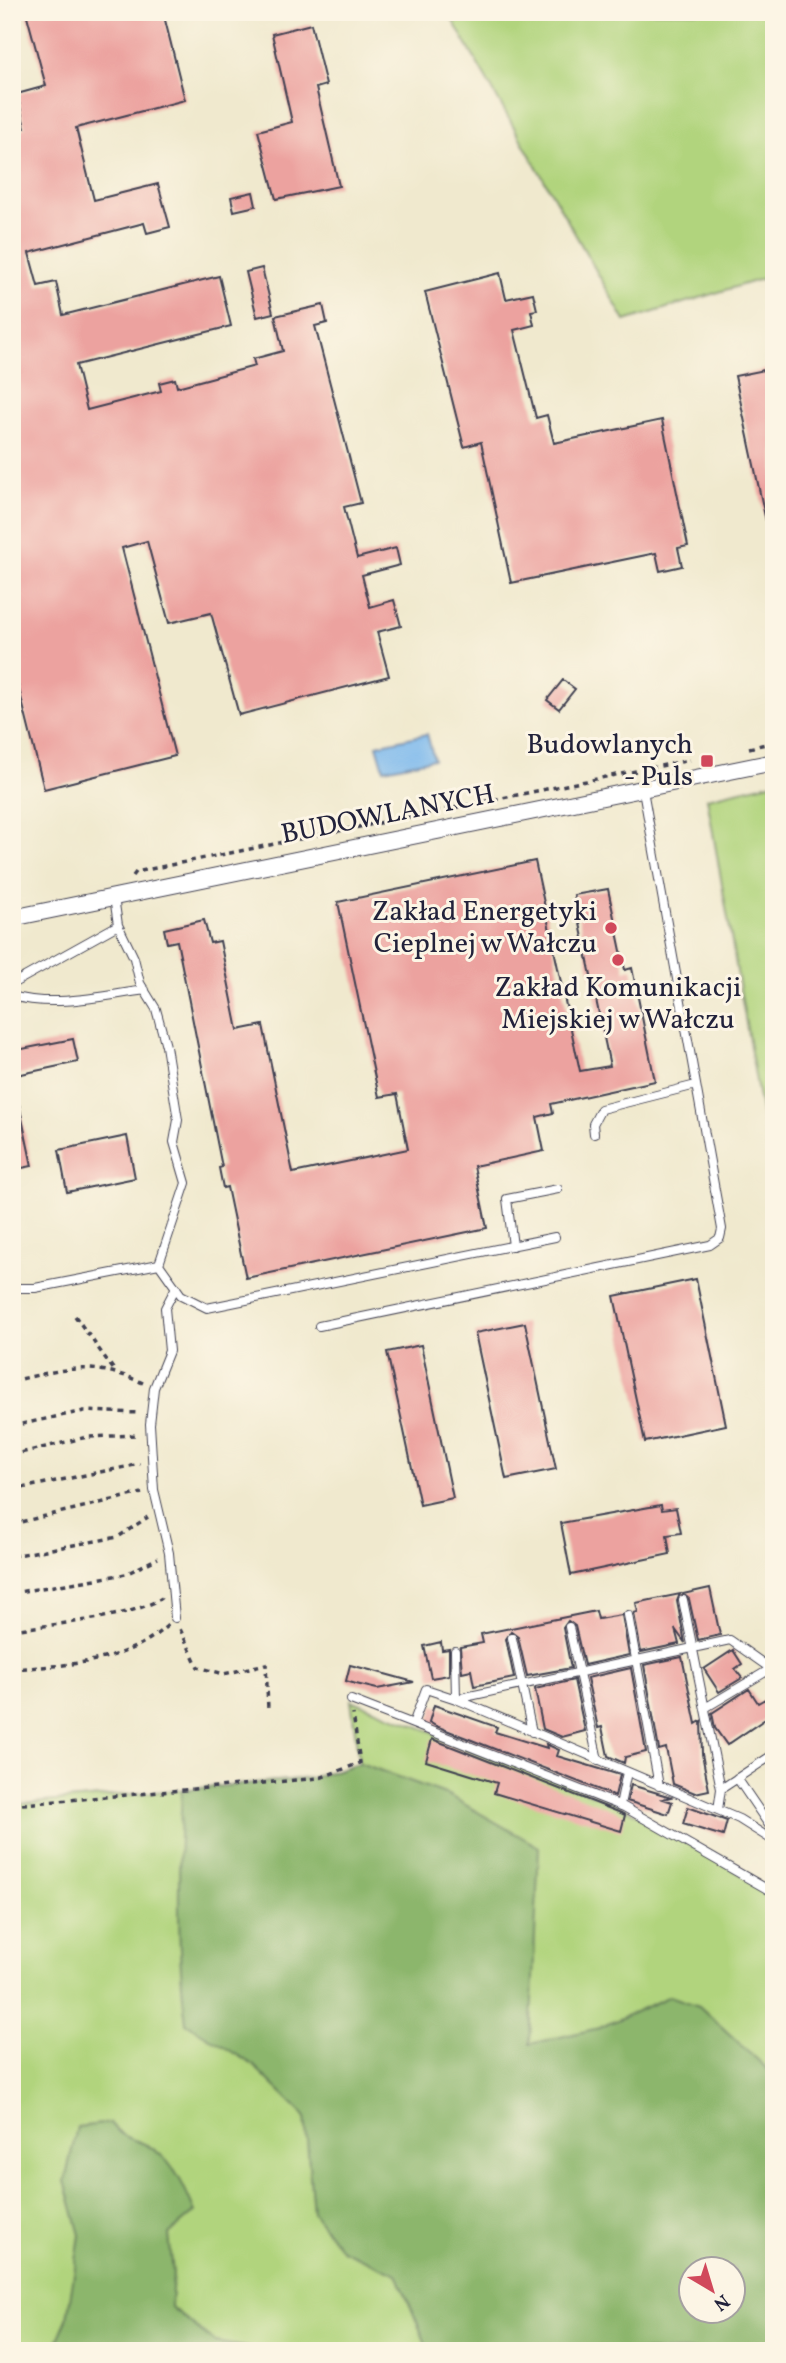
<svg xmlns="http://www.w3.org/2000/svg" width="786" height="2363" font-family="Vollkorn,serif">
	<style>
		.green { fill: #b1d47d; stroke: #6a7b5c; stroke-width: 2; fill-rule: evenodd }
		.forest { fill: #8cb66c; stroke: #576c54; stroke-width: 2; fill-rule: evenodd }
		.water { fill: #7ab8ed; stroke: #4e6d94; stroke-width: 2 }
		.building { fill: #eca29f }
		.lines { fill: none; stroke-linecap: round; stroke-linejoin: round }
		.service-casing { stroke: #414051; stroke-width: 10 }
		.minor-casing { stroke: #414051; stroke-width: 18 }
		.path { stroke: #414051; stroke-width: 3.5; stroke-dasharray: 5 5; stroke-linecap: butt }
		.service { stroke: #fff; stroke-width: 8 }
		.minor { stroke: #fff; stroke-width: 16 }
		.poi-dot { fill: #d1495b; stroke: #fcf5e5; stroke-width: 2.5 }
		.labels { text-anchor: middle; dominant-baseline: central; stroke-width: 6; stroke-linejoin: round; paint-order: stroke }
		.poi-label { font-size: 28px; fill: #22223b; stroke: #fcf5e5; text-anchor: end }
		.street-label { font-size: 28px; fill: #22223b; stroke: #fcf5e5 }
	</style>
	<rect width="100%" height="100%" fill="#fcf5e5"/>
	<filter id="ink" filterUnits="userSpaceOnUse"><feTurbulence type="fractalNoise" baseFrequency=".0143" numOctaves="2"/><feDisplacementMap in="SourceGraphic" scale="14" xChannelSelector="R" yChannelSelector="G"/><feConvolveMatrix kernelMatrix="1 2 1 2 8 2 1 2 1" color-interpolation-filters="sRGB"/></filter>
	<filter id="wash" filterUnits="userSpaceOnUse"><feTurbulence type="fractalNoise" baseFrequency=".00686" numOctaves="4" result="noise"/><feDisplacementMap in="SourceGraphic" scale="28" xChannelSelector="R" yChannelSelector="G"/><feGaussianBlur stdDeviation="1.57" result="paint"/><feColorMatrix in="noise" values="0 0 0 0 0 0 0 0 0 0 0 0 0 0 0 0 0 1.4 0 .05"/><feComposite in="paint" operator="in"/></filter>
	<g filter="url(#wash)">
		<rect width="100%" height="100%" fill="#f0e9ce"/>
		<path class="green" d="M448 12H774V275L625 321Z
			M774 782V1185L707 798Z
			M351 1700 620 1805 774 1893V2351H12V1805L311 1778 359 1763ZM692 2268H734V2310H692Z"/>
		<path class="forest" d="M360 1763 448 1795 539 1847 530 2044 599 2028 670 1996 699 2006 774 2075V2351H429L397 2274 342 2250 313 2213 305 2116 253 2065 186 2023C176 1948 178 1865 182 1790L311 1778ZM692 2268H734V2310H692Z
			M110 2123C127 2144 139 2137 156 2151 176 2166 186 2190 195 2212L169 2234 173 2273 171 2307 215 2342 267 2351H53L67 2319 80 2235 65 2181 77 2127Z"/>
		<path class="water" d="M427 734 434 759 384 769 377 745Z"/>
		<g id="blocks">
			<path class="building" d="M26 12H163L185 100 76 128 94 200 158 184 170 227 147 233 144 223 29 253 38 286 56 282 63 315 219 276 231 326 76 365 87 410 161 391 159 383 175 379 177 387 255 366 253 359 283 351 275 316 323 305 327 323 315 326 361 503 344 507 357 558 396 548 400 565 362 575 370 607 394 600 401 626 377 632 389 676 239 715 211 613 169 623 147 541 122 548 175 756 44 789 12 661V130L25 128 17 94 46 86Z
				M311 24 326 85 316 88 339 186 276 199 258 131 292 122 272 34Z
				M253 192 256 206 234 211 231 197Z
				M262 268 273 313 257 317 246 272Z
				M500 273 506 299 533 293 537 310 531 311 534 325 514 330 536 418 547 415 554 443 662 420 688 546 678 548 682 566 660 571 656 553 511 583 481 442 464 447 425 292Z
				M774 368V526H767L735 376Z
				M563 680 575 689 559 709 547 700Z
				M535 861 580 1071 610 1066 574 895 608 889 625 970 632 968 655 1081 551 1104 553 1113 537 1117 544 1151 474 1166 487 1228 246 1278 227 1187 223 1188 219 1168 222 1167 177 941 167 943 164 929 204 920 210 943 220 941 238 1030 263 1025 293 1173 408 1149 397 1094 379 1097 338 902Z
				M73 1039 78 1062 12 1076V1051Z
				M19 1104 32 1166 12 1170V1105Z
				M127 1136 135 1178 67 1192 59 1150Z
				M696 1279 726 1425 645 1442 614 1296Z
				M525 1323 556 1469 506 1479 475 1333Z
				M421 1345 453 1498 420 1505 387 1352Z
				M661 1505 662 1510 676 1508 681 1533 667 1535 670 1554 571 1575 561 1523Z
				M710 1588 720 1635 698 1640 689 1599 683 1594Z
				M680 1594 677 1601 685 1643 675 1629 679 1644 641 1652 634 1613 638 1612 636 1603Z
				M596 1611 598 1619 622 1615 629 1655 584 1665 575 1626 568 1621 563 1628 571 1668 527 1676 518 1637 511 1632 506 1639 514 1678 474 1686 471 1670 462 1672 460 1647 483 1643 481 1634Z
				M441 1642 442 1650 449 1649V1675L431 1678 424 1646Z
				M733 1650 742 1664 735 1669 742 1678 719 1692 704 1669Z
				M682 1657 696 1724 701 1721 702 1754 709 1790 695 1793 673 1784 666 1748 659 1750 644 1665Z
				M350 1665 374 1671 414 1682 377 1689 356 1684 346 1681Z
				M631 1668 646 1752 625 1757 624 1763 608 1756 602 1727 598 1728 587 1678Z
				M574 1680 585 1731 562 1737 543 1729 535 1689Z
				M749 1689 758 1703 765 1699 774 1713 727 1745 715 1728 712 1713Z
				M434 1705 497 1727 495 1732 547 1748 546 1744 559 1750 557 1756 620 1775 615 1796 436 1726 429 1722Z
				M432 1739 621 1813 625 1815 621 1831 494 1793 497 1783 426 1761Z
				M631 1785 671 1797 663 1799 672 1802 668 1814 627 1801Z
				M688 1807 727 1821 723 1836 683 1824Z"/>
		</g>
	</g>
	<g filter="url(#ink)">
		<use href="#blocks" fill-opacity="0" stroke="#414051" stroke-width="2"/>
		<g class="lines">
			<g class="service-casing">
				<path id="service" d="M233 12 234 16
					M114 897 118 925 134 958 140 983 156 1009 166 1046 178 1120 174 1142 186 1183 159 1264
					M12 984 118 925
					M12 996C55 1008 102 996 145 990
					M594 1134 593 1124 601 1109 696 1085
					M513 1246 507 1199 558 1189
					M159 1264 181 1295 207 1308 555 1237
					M12 1288H35L159 1264
					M319 1326 710 1245 720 1238 722 1229 643 790
					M683 1600 721 1789 774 1754
					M628 1615 659 1786
					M175 1618 169 1553 154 1490 150 1424 154 1388 169 1351 165 1308 176 1287
					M569 1627 598 1760
					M512 1638 532 1732
					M455 1651 456 1699 739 1819 774 1841
					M351 1700 413 1724 426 1689 456 1699 730 1640 774 1671
					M705 1708 772 1668
					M413 1724 624 1807 774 1893
					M737 1778 771 1828
					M620 1805 627 1772
					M718 1810 721 1789"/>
			</g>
			<g class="minor-casing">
				<path id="minor" d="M12 918 774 762"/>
			</g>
			<path class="path" d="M749 748 774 742
				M133 876 136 872 690 760
				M75 1316 114 1370
				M12 1381C65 1369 91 1360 143 1383
				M12 1426 84 1411 139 1413
				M12 1455 87 1437 138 1435
				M12 1490 140 1464
				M12 1524 142 1493
				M12 1556 118 1537 148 1517
				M12 1593 126 1574 158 1558
				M180 1629 198 1667 224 1674 266 1664 268 1709
				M12 1630C54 1624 127 1619 162 1598
				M12 1669C68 1665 125 1664 168 1625
				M12 1805 320 1778 360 1763 353 1714"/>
			<use href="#service" class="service"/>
			<use href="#minor" class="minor"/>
		</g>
	</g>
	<g class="poi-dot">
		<rect x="700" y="754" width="14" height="14" rx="3.5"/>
		<circle cx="611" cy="928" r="7"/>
		<circle cx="618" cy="960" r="7"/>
	</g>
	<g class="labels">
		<g class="poi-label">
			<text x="693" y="745">Budowlanych<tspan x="693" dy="32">- Puls</tspan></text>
			<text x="597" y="912">Zakład Energetyki<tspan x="597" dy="32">Cieplnej w Wałczu</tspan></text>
			<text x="618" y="988" text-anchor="middle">Zakład Komunikacji<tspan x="618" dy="32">Miejskiej w Wałczu</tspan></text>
		</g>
		<g class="street-label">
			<text transform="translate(388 815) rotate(-11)">BUDOWLANYCH</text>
		</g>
	</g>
	<rect width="786" height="2363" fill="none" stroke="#fcf5e5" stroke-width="42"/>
	<g transform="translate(712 2290) rotate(142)"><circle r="33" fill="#fcf5e5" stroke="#a5a1a1" stroke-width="2"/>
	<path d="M0-5L12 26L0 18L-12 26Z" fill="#d1495b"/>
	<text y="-10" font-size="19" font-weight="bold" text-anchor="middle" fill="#22223b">N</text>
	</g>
</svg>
